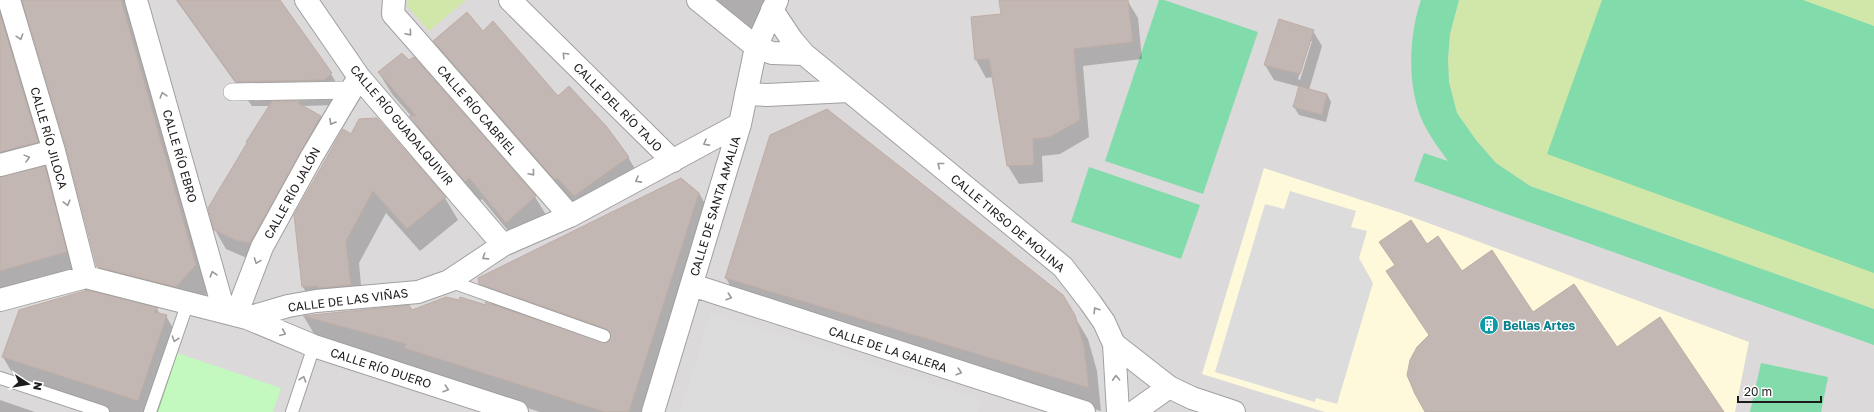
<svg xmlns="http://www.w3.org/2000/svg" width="1874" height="412" font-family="'Golos Text',sans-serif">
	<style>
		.residential { fill: #dbd9da }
		.education { fill: #fef9db }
		.grass { fill: #d1e7a9 }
		.park { fill: #c3f8bf }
		.pitch { fill: #82dbab }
		.parking { fill: #dcdcdc }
		.shadow { fill: #0003; fill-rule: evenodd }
		.building { fill: #c2b7b2; stroke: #bfada5 }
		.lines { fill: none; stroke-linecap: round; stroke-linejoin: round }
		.service-casing { stroke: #a0a0a0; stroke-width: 14 }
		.pedestrian-casing { stroke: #a0a0a0; stroke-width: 18 }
		.minor-casing { stroke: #a0a0a0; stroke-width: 24 }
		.service { stroke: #fff; stroke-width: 12 }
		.pedestrian { stroke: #fff; stroke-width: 17 }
		.minor { stroke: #fff; stroke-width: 22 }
		.oneway { stroke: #999 }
		.labels { text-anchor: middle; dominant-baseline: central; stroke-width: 3; stroke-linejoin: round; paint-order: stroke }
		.street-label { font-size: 12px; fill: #1c1c1c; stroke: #fff }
		.culture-label { font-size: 12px; font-weight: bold; fill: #0d838f; stroke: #fff; text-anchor: start }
	</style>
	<rect width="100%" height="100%" fill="#eee8e2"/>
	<path class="residential" d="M0 0H1874V412H0Z"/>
	<path class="education" d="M1264 168 1404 214 1749 342 1735 412H1325L1202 374Z"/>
	<path class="grass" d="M408 0H466L429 31 407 6Z
		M1459 0H1874V309L1530 186 1496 163 1476 140 1457 113 1449 82 1448 59 1450 34Z"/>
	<path class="park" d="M177 353 281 388 273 412H157Z"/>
	<path class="pitch" d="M1159 0H1164L1258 32 1203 194 1105 161Z
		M1421 0H1459L1450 34 1448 59 1449 82 1457 113 1476 140 1496 163 1530 186 1874 309V345L1414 181 1424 153 1448 161C1441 151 1433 141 1427 130 1406 94 1408 38 1421 0Z
		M1602 0H1803L1874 26V273L1547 154Z
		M1089 167 1200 205 1181 259 1071 222Z
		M1761 363 1828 377 1821 412H1750Z"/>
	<path class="parking" d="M1290 191 1356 211 1351 227 1367 231 1359 258 1373 283 1337 404 1316 398 1315 402 1215 372 1265 204 1284 209Z
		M711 312 981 400 978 412H680Z"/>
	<path class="shadow" d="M0 0H128L210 290 191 312 113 292 98 267 67 148 27 13H21L52 168 46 169 59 193 81 277 0 291Z
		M176 0H279L331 74 346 99 338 105 301 106 320 117 331 135 249 259 226 249 215 230 271 106H252Z
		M704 0H772L750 35Z
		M1000 0H1127L1138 18 1142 59 1083 66 1089 137 1060 154 1042 156 1043 182 1019 184 1008 166 993 77 986 78 976 60 972 18 1002 15Z
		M1313 31 1322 46 1309 90 1327 94 1331 102 1326 122 1299 115 1294 107 1300 87 1274 80 1265 65ZM1310 41H1312L1300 80 1298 79Z
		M482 32 628 157 641 179 587 218 447 63 434 41Z
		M414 58 535 197 548 218 519 244 482 199 478 203 423 138 412 117 392 94 379 73Z
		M377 119 445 198 458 220 420 251 386 213 359 263 363 308 316 310 303 287 295 215 351 135Z
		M771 136 1062 296 1088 339 1097 371 1101 411 739 302 726 278Z
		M699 193 714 220 652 412H540L319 342 304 317 408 306 411 311 493 306 480 283Z
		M1380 242 1427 245 1461 272 1533 313 1616 348 1722 412H1426L1430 336 1387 271 1395 266Z
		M88 291 157 309 160 314 166 316 181 342 158 412H107L18 383 3 357Z
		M0 400 35 412H0Z"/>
	<path class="building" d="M22 0H121L196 265 176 287 97 267 66 148Z
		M177 0H280L332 73 324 80 236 82Z
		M999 0H1128L1133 42 1074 49 1080 120 1050 137 1033 139 1034 165 1007 166 989 59 975 60 971 17 1001 14Z
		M467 12 483 31 493 21 558 96 569 86 607 127 629 157 574 196 557 178 555 180 433 41Z
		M0 14 38 142 0 152Z
		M1279 19 1314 30 1300 74 1264 65Z
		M402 53 409 60 414 57 536 196 506 223 469 178 465 182 409 116H416L378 72Z
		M1299 86 1327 94 1322 115 1293 107Z
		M272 101H300L298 103 321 116 250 243 237 241 214 230 208 208 247 143 246 142Z
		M827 109 1063 295 1075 315 1084 346 1089 388 725 278 770 135Z
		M377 118 446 197 407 229 373 191 346 241 351 285 318 288 317 286 302 287 294 215 343 129 351 134 359 119Z
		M45 166 67 252 0 271V177Z
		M681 178 699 193 629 412H605L404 348 406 344 303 316 409 305 412 310 446 297 459 300 460 297 486 305 485 302 606 343 609 341 611 335 607 329 479 284 478 278Z
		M1411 220 1427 244 1438 236 1462 271 1492 250 1533 312 1574 284 1617 347 1660 317 1724 412H1425L1415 394 1407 375 1410 360 1417 347 1429 335 1386 271 1395 265 1379 242Z
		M88 290 158 308 154 312 167 315 138 401 2 357 19 310Z"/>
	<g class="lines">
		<g class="service-casing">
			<path id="service" d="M449 281 604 336
				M0 378 103 412
				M150 412 188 302
				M292 412 314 346"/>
		</g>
		<g class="pedestrian-casing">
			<path id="pedestrian" d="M232 92 351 90"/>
		</g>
		<g class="minor-casing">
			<path id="minor" d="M9 0 54 151 86 277
				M136 0 224 311
				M306 0 359 77 503 245
				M394 0 393 14 570 216
				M510 0 673 161
				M698 0 756 47 772 53 804 54
				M772 10 792 40 804 54 1063 267 1090 302 1104 322 1114 344 1118 412
				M746 94 767 95 849 91
				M0 165 54 151
				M692 285 1084 412
				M0 300 86 277 247 318 314 346 517 412
				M236 315 262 247 312 156 359 77
				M247 318 288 306 316 301 418 292 449 281 503 245 570 216 740 124
				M1114 344 1169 387 1192 398 1234 412
				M653 412 740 124 756 47 777 0
				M1134 412 1169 387"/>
		</g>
		<use href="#service" class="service"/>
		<use href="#pedestrian" class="pedestrian"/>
		<use href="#minor" class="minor"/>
	</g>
	<defs><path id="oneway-chevron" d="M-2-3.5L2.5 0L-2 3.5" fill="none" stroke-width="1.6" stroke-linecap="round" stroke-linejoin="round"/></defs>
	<g class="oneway">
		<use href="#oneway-chevron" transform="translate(409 33) rotate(49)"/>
		<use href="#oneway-chevron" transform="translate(20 37) rotate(73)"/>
		<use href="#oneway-chevron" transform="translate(565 55) rotate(-135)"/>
		<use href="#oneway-chevron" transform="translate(163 95) rotate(-106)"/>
		<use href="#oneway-chevron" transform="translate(332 122) rotate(120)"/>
		<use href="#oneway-chevron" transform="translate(706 143) rotate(151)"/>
		<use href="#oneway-chevron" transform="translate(27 158) rotate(-15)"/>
		<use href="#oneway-chevron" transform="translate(940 165) rotate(-141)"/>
		<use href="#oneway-chevron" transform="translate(532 173) rotate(49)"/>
		<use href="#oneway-chevron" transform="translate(638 180) rotate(152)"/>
		<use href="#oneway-chevron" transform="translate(67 203) rotate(75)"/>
		<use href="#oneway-chevron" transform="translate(485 257) rotate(147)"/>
		<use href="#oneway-chevron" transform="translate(257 261) rotate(111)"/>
		<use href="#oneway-chevron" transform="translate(213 274) rotate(-106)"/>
		<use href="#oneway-chevron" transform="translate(729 297) rotate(18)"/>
		<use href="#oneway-chevron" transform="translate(1096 310) rotate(-123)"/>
		<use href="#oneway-chevron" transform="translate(283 333) rotate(23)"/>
		<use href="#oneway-chevron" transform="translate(175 339) rotate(109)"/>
		<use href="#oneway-chevron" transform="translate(959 372) rotate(18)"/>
		<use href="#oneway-chevron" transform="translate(1116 378) rotate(-93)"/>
		<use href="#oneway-chevron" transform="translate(303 379) rotate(-71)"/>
		<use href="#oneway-chevron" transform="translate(446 389) rotate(18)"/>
	</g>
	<defs>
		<g id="building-disc" transform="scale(1)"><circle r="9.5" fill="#0f9aa8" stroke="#fff"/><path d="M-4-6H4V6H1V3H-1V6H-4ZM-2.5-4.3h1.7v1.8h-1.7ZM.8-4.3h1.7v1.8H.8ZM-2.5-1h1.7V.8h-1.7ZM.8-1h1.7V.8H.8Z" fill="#fff"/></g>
	</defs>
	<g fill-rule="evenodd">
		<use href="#building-disc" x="1489" y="325"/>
	</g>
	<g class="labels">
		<g class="street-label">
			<text transform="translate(618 107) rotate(45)">CALLE DEL RÍO TAJO</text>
			<text transform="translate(477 110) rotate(49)">CALLE RÍO CABRIEL</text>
			<text transform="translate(402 125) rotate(50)">CALLE RÍO GUADALQUIVIR</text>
			<text transform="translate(49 138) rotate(74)">CALLE RÍO JILOCA</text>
			<text transform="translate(180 156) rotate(74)">CALLE RÍO EBRO</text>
			<text transform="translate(292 193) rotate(-61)">CALLE RÍO JALÓN</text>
			<text transform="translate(715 206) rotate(-73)">CALLE DE SANTA AMALIA</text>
			<text transform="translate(1008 223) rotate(40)">CALLE TIRSO DE MOLINA</text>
			<text transform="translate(348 300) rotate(-7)">CALLE DE LAS VIÑAS</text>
			<text transform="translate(888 349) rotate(18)">CALLE DE LA GALERA</text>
			<text transform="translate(381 368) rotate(18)">CALLE RÍO DUERO</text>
		</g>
		<g class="culture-label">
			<text x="1503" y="325">Bellas Artes</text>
		</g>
	</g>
	<g transform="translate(28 384) rotate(102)" stroke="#ffffff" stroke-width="3" paint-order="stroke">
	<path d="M0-3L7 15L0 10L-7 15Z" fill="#1c1c1c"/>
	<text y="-6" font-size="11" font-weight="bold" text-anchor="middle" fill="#1c1c1c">N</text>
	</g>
	<path d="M1738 396v6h83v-6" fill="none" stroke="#1c1c1c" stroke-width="2"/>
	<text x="1744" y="396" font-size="12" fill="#1c1c1c" stroke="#ffffff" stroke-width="3" paint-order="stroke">20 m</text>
</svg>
